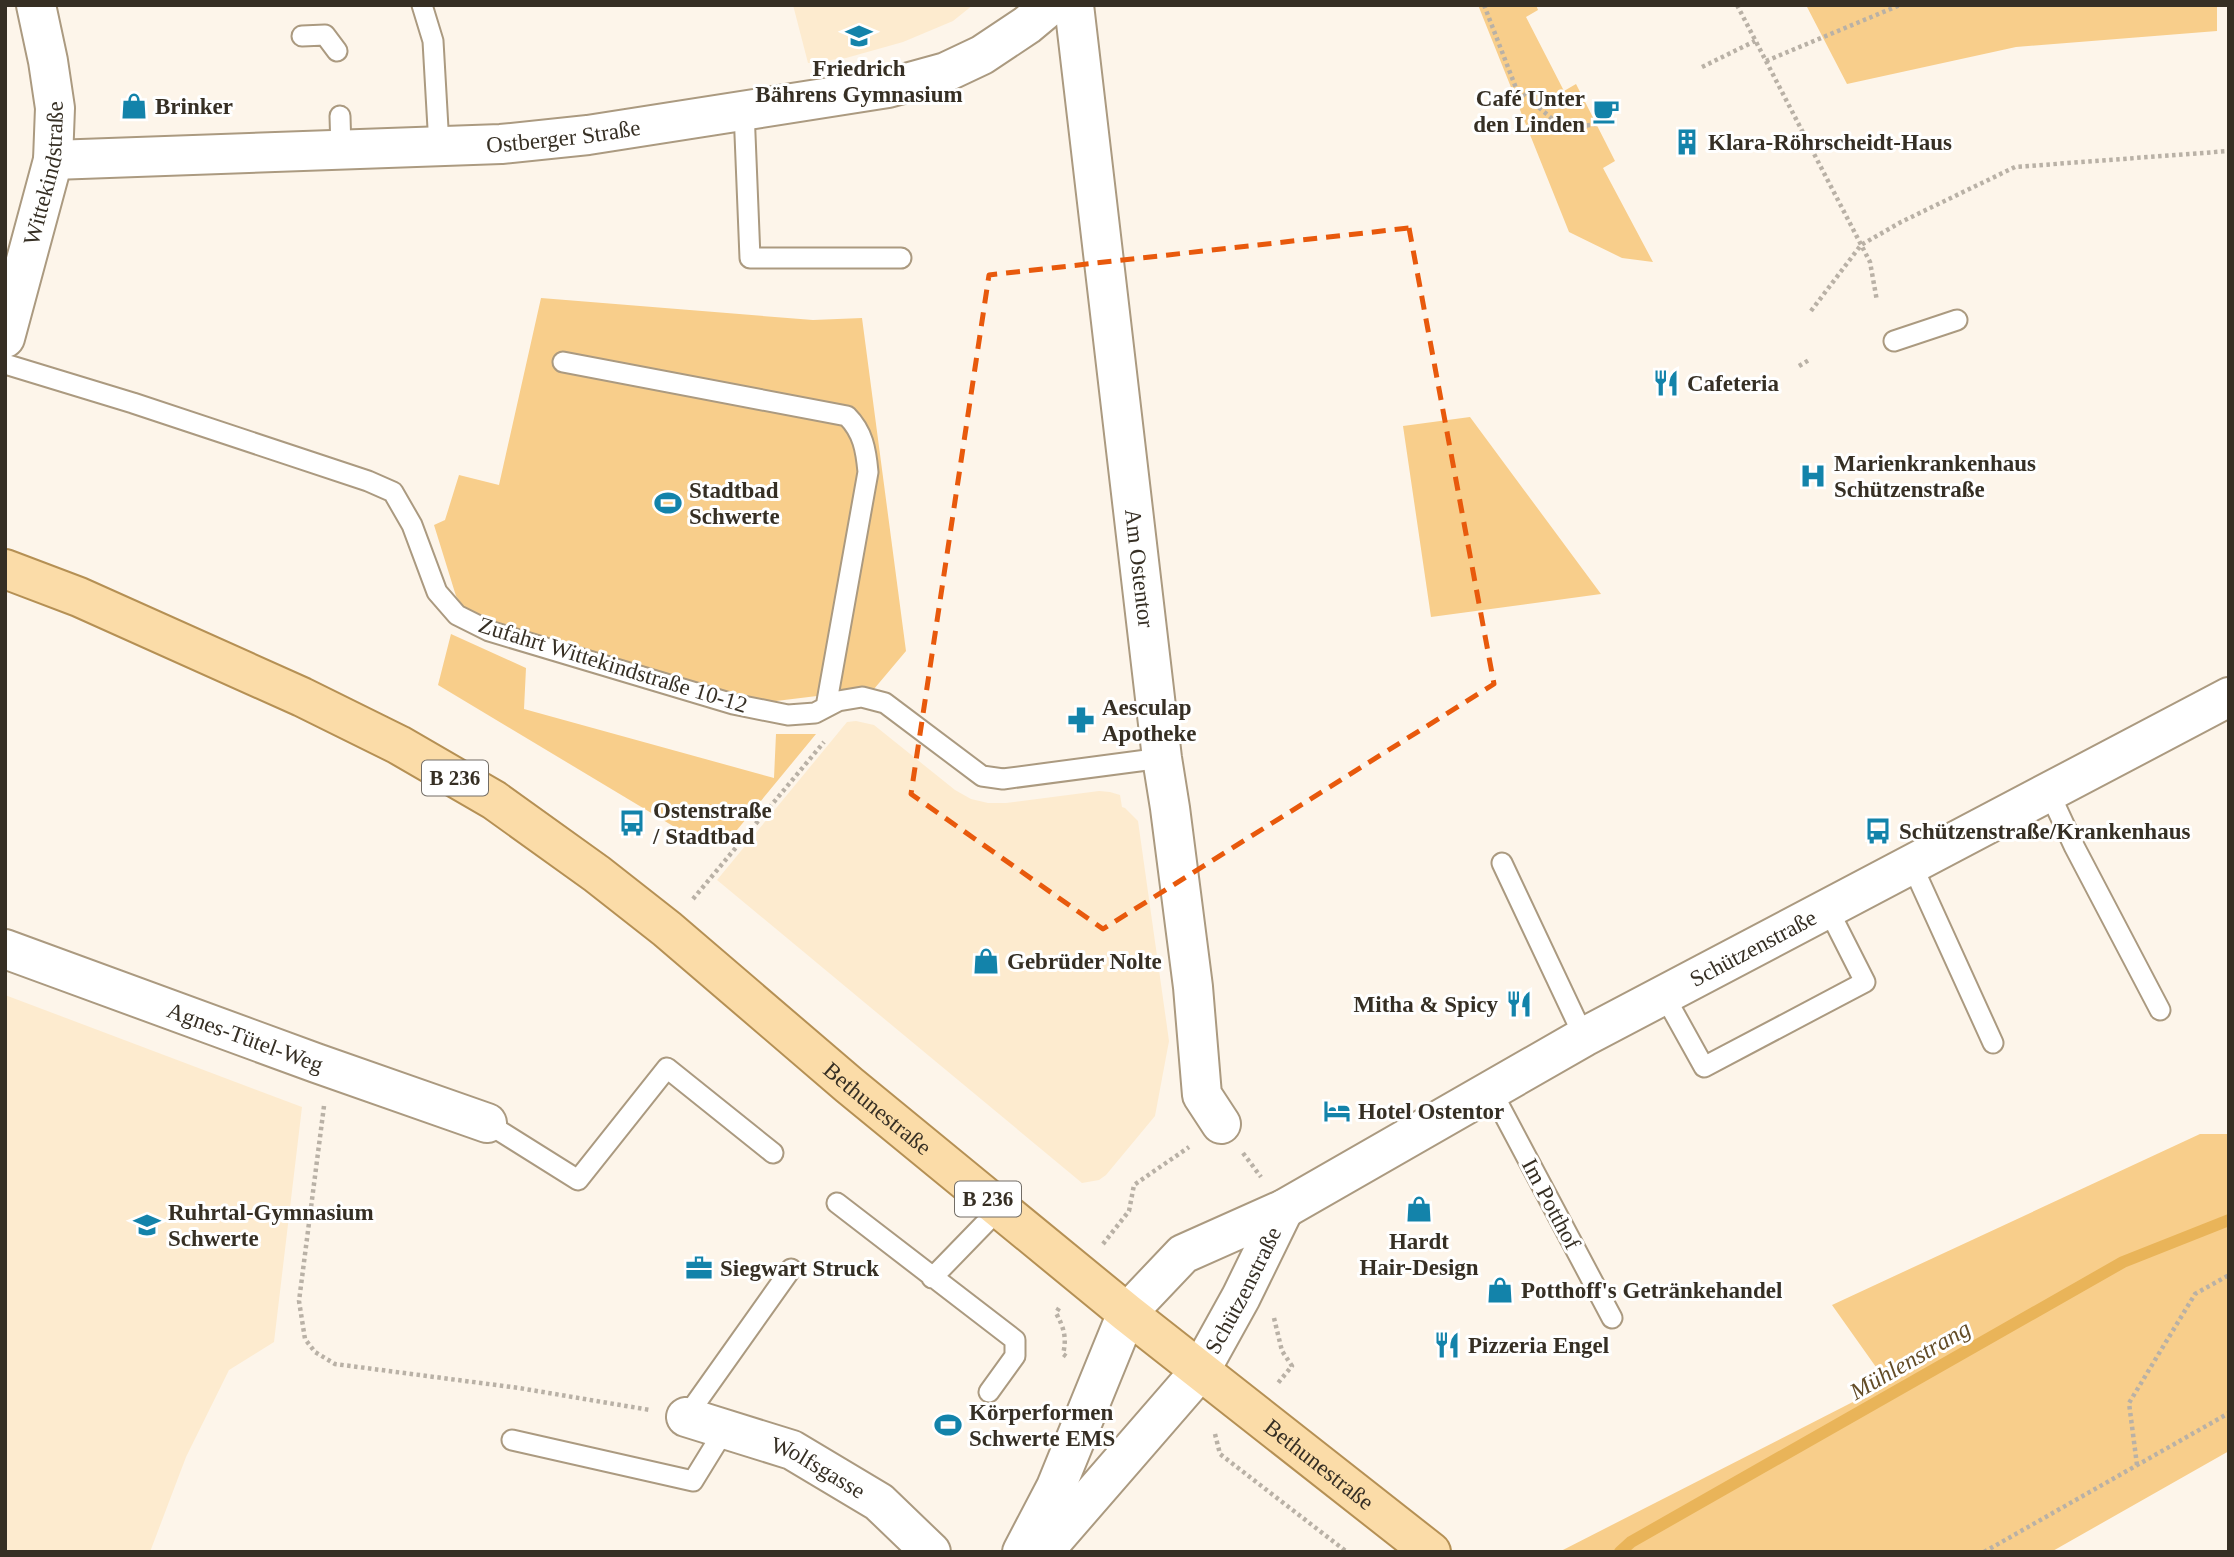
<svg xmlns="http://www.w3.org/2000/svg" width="2234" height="1557" font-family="'Times New Roman',serif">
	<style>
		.built { fill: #fdebcf }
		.green { fill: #f8ce8b }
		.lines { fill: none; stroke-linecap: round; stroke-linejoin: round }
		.stream { stroke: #e9b459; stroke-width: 12 }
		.lane-casing { stroke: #ab9a80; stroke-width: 23 }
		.street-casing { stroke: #ab9a80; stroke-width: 42 }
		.secondary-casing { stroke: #ab9a80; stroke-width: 42 }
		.primary-casing { stroke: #b59054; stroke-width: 42 }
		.path { stroke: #b9b1a6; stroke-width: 4.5; stroke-dasharray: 3.5 3.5; stroke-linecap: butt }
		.lane { stroke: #fff; stroke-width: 19 }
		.street { stroke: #fff; stroke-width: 38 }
		.secondary { stroke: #fff; stroke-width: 38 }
		.primary { stroke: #fbdca8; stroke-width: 38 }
		.marked { fill: none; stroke: #e8590c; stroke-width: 5; stroke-dasharray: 14 9; stroke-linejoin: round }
		.labels { text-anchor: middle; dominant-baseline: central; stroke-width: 6; stroke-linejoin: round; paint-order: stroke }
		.shield { fill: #fff; stroke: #726d66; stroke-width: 2 }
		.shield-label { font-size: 21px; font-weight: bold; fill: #362f24 }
		.poi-label { font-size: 23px; font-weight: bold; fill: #362f24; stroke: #fff; text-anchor: start }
		.street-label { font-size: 23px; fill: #362f24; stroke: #fff }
		.water-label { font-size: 24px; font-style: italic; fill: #634c27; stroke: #fff }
	</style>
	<rect width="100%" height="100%" fill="#fdf5ea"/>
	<path class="built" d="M793 5H973L953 21 903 42 846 58 808 63Z
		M856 721 874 725 955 790 971 799 988 803H1006L1099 791 1110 792 1120 795 1122 807 1125 808 1138 821 1169 1041 1155 1116 1106 1175 1099 1180 1082 1183 717 880 847 722Z
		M5 995 302 1107 274 1342 229 1370 186 1457 150 1552H5Z"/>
	<path class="green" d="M1478 5H1536L1538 10 1526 17 1564 91 1576 84 1615 161 1603 168 1653 262 1622 258 1569 232Z
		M1806 5H2217V31L2016 47 1847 84Z
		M541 298 813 320 862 318 906 651 874 689 768 702 727 697 469 615 456 596 434 525 445 520 459 475 499 485Z
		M1470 417 1601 594 1431 617 1403 426Z
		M451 634 526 668 524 709 774 778 776 734H816L732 836 693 838 438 685Z
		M2200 1134H2229V1451L2051 1552H1559L1888 1384 1832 1305Z"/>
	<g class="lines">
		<path class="stream" d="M1620 1552 1631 1542 2123 1262 2229 1220"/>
		<g class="lane-casing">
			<path id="lane" d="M422 5 433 41 439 146
				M302 36 325 35 337 51
				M744 110 750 258H901
				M340 116 341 150
				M1894 341 1957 320
				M563 362 847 416C863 432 866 450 868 472L826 707
				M5 364 133 403 368 481 393 492 412 525 437 592 457 615 489 631 733 704 788 715 815 713 838 701 862 697 885 703 982 776 1003 779 1162 758
				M2049 792 2074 846 2160 1010
				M1502 863 1584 1037
				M1912 865 1993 1043
				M1664 995 1704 1067 1865 982 1828 909
				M1491 1090 1612 1318
				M487 1123 578 1180 667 1068 773 1153
				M837 1203 1015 1340V1356L989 1392
				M932 1278 1000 1208
				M686 1417 791 1269
				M512 1440 693 1481 725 1429"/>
		</g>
		<g class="street-casing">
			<g id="street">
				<path id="s1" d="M1074 5 1162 758 1170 808 1193 987 1202 1095 1221 1124"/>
				<path id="s2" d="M53 160 501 144 588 135 888 88 946 72 982 55 1027 25 1051 5"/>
				<path id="s3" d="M5 338 53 160 55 108 48 61 36 5"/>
				<path id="s4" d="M5 949 316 1063 487 1123"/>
				<path id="s5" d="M686 1417 792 1450 879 1502 931 1552"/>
			</g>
		</g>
		<g class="secondary-casing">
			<g id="secondary">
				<path id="s6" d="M1022 1552 1056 1487 1127 1313 1183 1254 1284 1209 1584 1037 2229 697"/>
				<path id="s7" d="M1043 1552 1200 1371 1241 1297 1284 1209"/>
			</g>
		</g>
		<g class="primary-casing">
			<g id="primary">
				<path id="s8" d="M5 569 79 597 302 697 399 745 494 800 597 874 667 929 849 1085 1127 1313 1431 1552"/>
			</g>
		</g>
		<path class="path" d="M1484 5 1516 88 1564 129 1596 124
			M1737 5 1870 262 1877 301
			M1766 61 1900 5
			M1702 67 1755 41
			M1811 311 1861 245 1901 222 2015 167 2229 151
			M1799 366 1809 360
			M693 899 824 742
			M324 1106 299 1301 305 1339 315 1352 335 1364 519 1388 650 1410
			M1243 1153 1261 1177
			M1103 1244 1129 1211 1134 1185 1189 1147
			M1059 1308 1056 1313C1064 1328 1067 1338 1063 1354L1067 1357
			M1274 1318 1282 1351 1292 1366 1278 1383
			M1215 1434 1220 1454 1347 1552
			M2137 1465 2129 1403 2195 1294 2229 1275
			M1984 1552 2229 1413"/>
		<use href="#lane" class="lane"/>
		<use href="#street" class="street"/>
		<use href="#secondary" class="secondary"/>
		<use href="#primary" class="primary"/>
	</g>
	<path class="marked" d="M1409 228 1494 684 1103 929 911 794 989 275Z"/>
	<defs>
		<g id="school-bare" transform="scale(2.1)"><path d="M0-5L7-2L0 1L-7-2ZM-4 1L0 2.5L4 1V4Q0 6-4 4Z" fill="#1383aa" stroke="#fff" stroke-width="2.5" paint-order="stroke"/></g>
		<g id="shop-bare" transform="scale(2.1)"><path d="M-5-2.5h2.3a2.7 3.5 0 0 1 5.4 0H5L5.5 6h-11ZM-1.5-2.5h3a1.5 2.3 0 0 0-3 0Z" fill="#1383aa" stroke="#fff" stroke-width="2.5" paint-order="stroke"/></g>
		<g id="cafe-bare" transform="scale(2.1)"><path d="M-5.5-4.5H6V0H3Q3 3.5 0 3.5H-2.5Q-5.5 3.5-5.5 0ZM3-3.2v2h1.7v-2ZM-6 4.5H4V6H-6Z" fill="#1383aa" stroke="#fff" stroke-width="2.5" paint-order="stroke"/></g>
		<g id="building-bare" transform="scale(2.1)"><path d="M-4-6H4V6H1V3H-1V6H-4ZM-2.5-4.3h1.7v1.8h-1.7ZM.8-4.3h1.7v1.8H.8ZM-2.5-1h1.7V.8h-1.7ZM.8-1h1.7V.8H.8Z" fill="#1383aa" stroke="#fff" stroke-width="2.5" paint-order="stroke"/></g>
		<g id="restaurant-bare" transform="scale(2.1)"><path d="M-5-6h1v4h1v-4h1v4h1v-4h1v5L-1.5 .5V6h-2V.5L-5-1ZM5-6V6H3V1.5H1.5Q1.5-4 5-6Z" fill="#1383aa" stroke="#fff" stroke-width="2.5" paint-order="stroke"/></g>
		<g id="hospital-bare" transform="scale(2.1)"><path d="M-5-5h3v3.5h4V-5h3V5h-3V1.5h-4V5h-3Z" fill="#1383aa" stroke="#fff" stroke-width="2.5" paint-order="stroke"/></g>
		<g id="stadium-bare" transform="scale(2.1)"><path d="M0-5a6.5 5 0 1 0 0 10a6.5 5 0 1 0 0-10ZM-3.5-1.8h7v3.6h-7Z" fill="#1383aa" stroke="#fff" stroke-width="2.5" paint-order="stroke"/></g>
		<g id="pharmacy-bare" transform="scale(2.1)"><path d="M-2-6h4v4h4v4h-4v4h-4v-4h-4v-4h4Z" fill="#1383aa" stroke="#fff" stroke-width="2.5" paint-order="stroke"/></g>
		<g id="bus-bare" transform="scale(2.1)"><path d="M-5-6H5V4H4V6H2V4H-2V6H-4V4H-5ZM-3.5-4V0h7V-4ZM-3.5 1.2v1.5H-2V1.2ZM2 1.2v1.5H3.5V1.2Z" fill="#1383aa" stroke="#fff" stroke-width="2.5" paint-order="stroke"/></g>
		<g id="hotel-bare" transform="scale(2.1)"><path d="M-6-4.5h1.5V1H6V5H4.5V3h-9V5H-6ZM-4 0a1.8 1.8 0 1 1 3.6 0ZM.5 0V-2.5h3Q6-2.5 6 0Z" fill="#1383aa" stroke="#fff" stroke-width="2.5" paint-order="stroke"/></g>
		<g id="office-bare" transform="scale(2.1)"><path d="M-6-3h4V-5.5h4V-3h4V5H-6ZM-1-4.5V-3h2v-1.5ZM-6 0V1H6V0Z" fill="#1383aa" stroke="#fff" stroke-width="2.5" paint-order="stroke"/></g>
	</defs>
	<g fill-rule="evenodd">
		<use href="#school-bare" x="859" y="36"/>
		<use href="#shop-bare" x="134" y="106"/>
		<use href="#cafe-bare" x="1606" y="111"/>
		<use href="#building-bare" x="1687" y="142"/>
		<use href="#restaurant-bare" x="1666" y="383"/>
		<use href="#hospital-bare" x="1813" y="476"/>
		<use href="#stadium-bare" x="668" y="503"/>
		<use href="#pharmacy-bare" x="1081" y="720"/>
		<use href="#bus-bare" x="632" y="823"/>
		<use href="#bus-bare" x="1878" y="831"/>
		<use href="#shop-bare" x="986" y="961"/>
		<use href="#restaurant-bare" x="1519" y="1004"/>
		<use href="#hotel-bare" x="1337" y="1111"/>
		<use href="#shop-bare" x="1419" y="1209"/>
		<use href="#school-bare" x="147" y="1225"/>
		<use href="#office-bare" x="699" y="1268"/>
		<use href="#shop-bare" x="1500" y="1290"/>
		<use href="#restaurant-bare" x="1447" y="1345"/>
		<use href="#stadium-bare" x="948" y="1425"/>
	</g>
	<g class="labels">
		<g class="shield">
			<rect x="422" y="760.5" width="66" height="35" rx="5"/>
			<rect x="955" y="1181.5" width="66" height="35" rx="5"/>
		</g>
		<g class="shield-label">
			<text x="455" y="778">B 236</text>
			<text x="988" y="1199">B 236</text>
		</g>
		<g class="poi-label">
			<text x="859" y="68" text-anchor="middle">Friedrich<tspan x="859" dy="26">Bährens Gymnasium</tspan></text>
			<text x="1585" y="98" text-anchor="end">Café Unter<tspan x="1585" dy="26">den Linden</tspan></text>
			<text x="155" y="106">Brinker</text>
			<text x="1708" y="142">Klara-Röhrscheidt-Haus</text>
			<text x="1687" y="383">Cafeteria</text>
			<text x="1834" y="463">Marienkrankenhaus<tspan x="1834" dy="26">Schützenstraße</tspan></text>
			<text x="689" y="490">Stadtbad<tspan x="689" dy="26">Schwerte</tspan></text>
			<text x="1102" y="707">Aesculap<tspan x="1102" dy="26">Apotheke</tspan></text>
			<text x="653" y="810">Ostenstraße<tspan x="653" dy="26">/ Stadtbad</tspan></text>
			<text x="1899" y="831">Schützenstraße/Krankenhaus</text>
			<text x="1007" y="961">Gebrüder Nolte</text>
			<text x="1498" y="1004" text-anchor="end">Mitha &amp; Spicy</text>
			<text x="1358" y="1111">Hotel Ostentor</text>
			<text x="168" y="1212">Ruhrtal-Gymnasium<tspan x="168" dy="26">Schwerte</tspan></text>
			<text x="1419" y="1241" text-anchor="middle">Hardt<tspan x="1419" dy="26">Hair-Design</tspan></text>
			<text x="720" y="1268">Siegwart Struck</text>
			<text x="1521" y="1290">Potthoff's Getränkehandel</text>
			<text x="1468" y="1345">Pizzeria Engel</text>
			<text x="969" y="1412">Körperformen<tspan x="969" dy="26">Schwerte EMS</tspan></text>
		</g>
		<g class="street-label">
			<text stroke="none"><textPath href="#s2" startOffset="511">Ostberger Straße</textPath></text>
			<text stroke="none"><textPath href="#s3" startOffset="170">Wittekindstraße</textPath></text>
			<text stroke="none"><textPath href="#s1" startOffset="567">Am Ostentor</textPath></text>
			<text transform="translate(613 665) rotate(17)">Zufahrt Wittekindstraße 10-12</text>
			<text stroke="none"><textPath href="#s6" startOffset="990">Schützenstraße</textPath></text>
			<text stroke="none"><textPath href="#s4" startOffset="256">Agnes-Tütel-Weg</textPath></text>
			<text stroke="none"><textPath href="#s8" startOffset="1034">Bethunestraße</textPath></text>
			<text transform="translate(1551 1204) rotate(62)">Im Potthof</text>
			<text stroke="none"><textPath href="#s7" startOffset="331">Schützenstraße</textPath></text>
			<text stroke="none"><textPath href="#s8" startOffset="1601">Bethunestraße</textPath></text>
			<text stroke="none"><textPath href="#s5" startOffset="142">Wolfsgasse</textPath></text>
		</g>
		<g class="water-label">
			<text transform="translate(1910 1360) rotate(-30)">Mühlenstrang</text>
		</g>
	</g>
	<rect width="2234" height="1557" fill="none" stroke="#362f24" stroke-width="14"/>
</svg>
